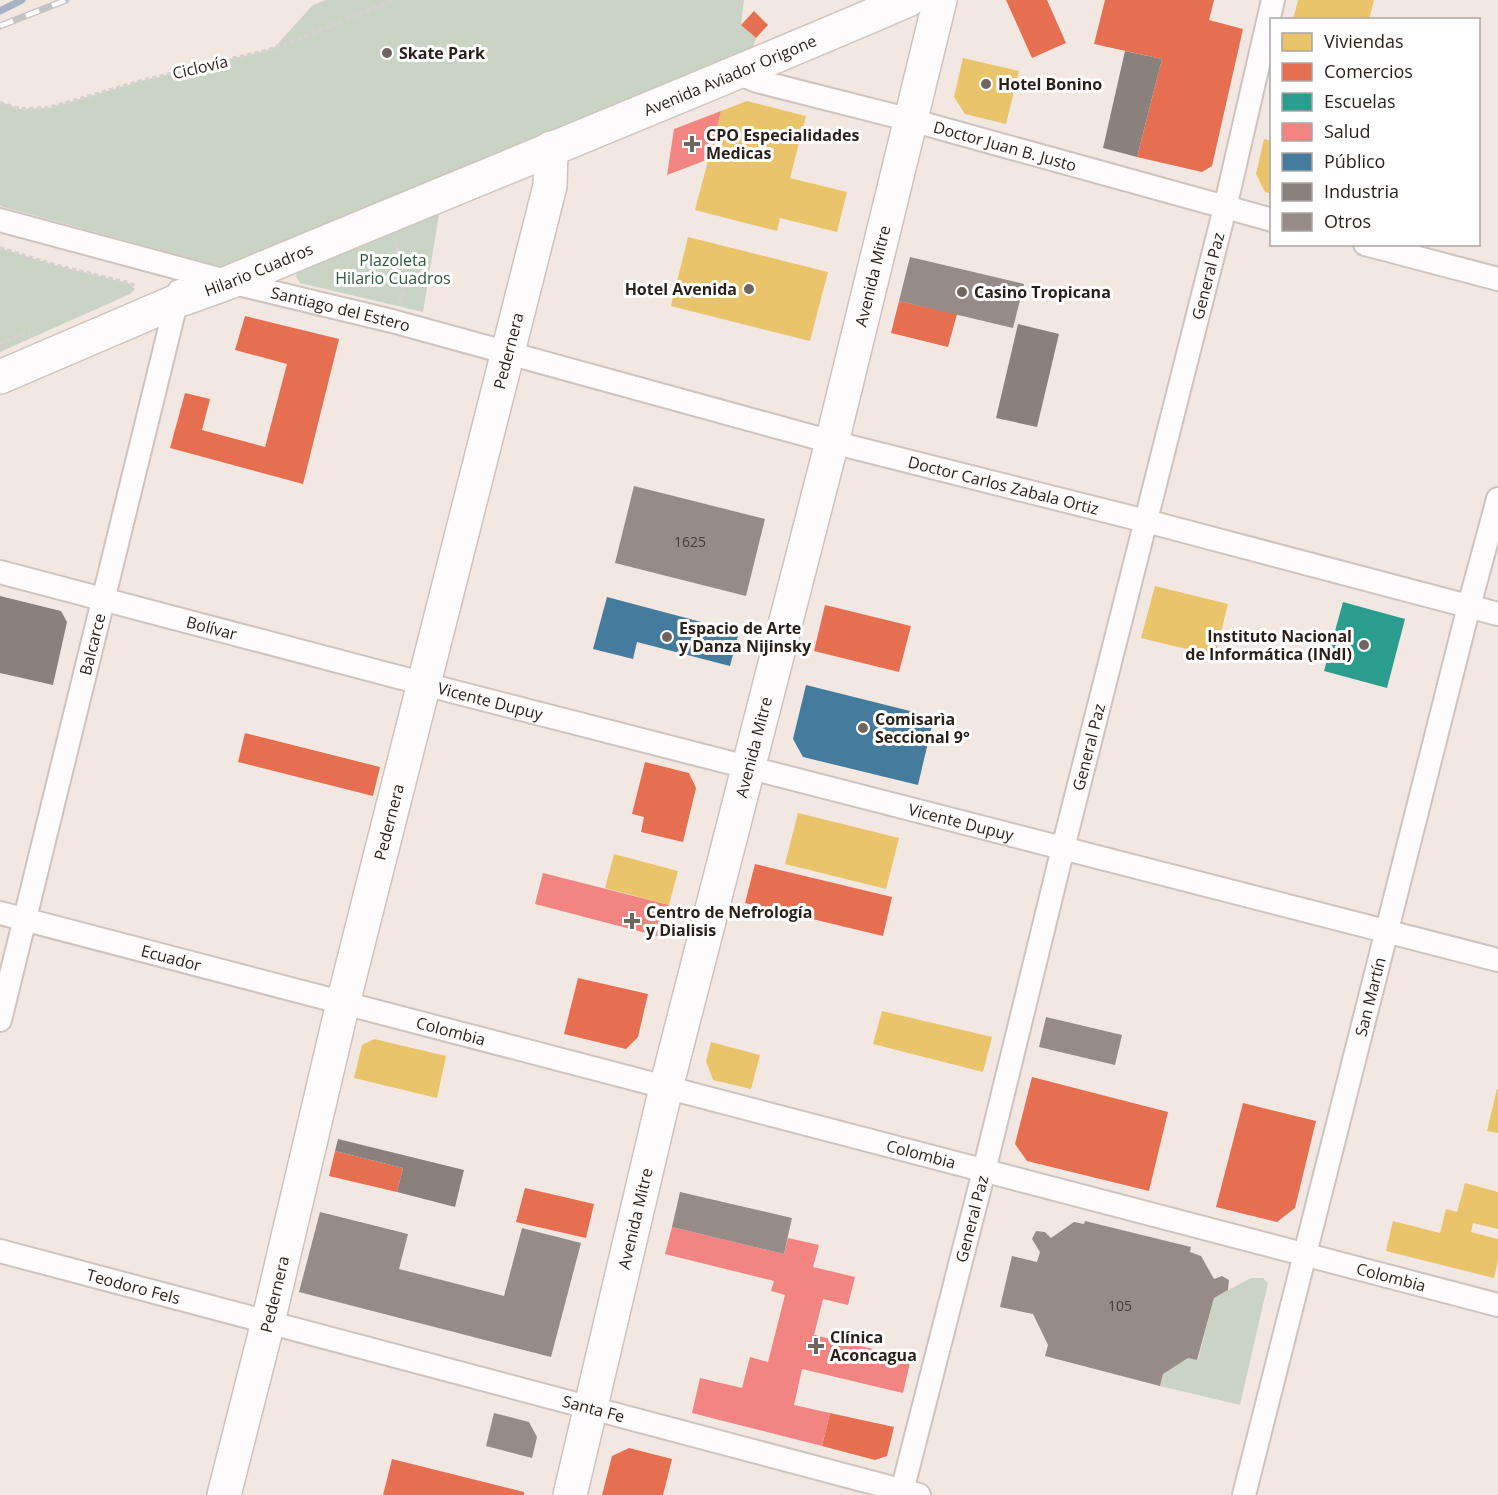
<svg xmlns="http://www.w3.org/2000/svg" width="1498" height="1495" font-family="'Open Sans',sans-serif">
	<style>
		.green { fill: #cad4c5 }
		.homes { fill: #e9c46a }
		.shops { fill: #e76f51 }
		.schools { fill: #2a9d8f }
		.health { fill: #f28482 }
		.public { fill: #457b9d }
		.industry { fill: #8a817c }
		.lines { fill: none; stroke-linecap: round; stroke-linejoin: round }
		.stream { stroke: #a7b2c2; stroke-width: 7 }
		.building { fill: #968b86 }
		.street-casing { stroke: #cec3be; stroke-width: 26 }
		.secondary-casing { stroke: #cec3be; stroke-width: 36 }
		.primary-casing { stroke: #cec3be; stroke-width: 36 }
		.path { stroke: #d4d1cf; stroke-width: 4; stroke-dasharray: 4.5 3; stroke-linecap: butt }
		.street { stroke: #fdfbfb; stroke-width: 22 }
		.secondary { stroke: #fdfbfb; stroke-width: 33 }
		.primary { stroke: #fdfbfb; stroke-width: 33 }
		.rail-casing { stroke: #c7c3c2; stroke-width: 7 }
		.rail { stroke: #fff; stroke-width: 4.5; stroke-dasharray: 14; stroke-linecap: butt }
		.poi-dot { fill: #71655f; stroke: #fff; stroke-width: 2 }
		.labels { text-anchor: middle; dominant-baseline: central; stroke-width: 6; stroke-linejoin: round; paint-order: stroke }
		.number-label { font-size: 14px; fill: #463a34 }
		.poi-label { font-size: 16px; font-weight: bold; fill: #2b1f19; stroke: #fff; text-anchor: start }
		.street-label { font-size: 16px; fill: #2b1f19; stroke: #fff }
		.park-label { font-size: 16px; fill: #2b5937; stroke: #fff }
	</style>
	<rect width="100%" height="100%" fill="#f3e7e2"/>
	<path class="green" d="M326 0H744L741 25 756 38 750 56 234 270 0 206V102L20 109 49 108 145 80 273 49 313 5Z
		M439 214 423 312 300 283 296 276 298 267Z
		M0 248 54 265 128 283 135 289 130 294 0 352Z
		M1251 1278H1263L1268 1283 1240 1405 1160 1386 1163 1374 1188 1358 1198 1360 1214 1298Z"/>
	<path class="homes" d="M1298 0H1374L1369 20H1293Z
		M963 58 1019 71 1006 124 965 114 954 97Z
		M747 101 806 116 790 178 847 192 837 232 780 218 777 231 695 210 721 111Z
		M1264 139 1272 141V194L1265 192 1256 174Z
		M688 237 828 272 810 341 671 306Z
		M1155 586 1228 604 1215 656 1141 638Z
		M798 813 899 838 886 889 785 864Z
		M614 854 678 871 669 905 605 888Z
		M882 1011 992 1037 983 1072 873 1044Z
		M374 1039 446 1056 437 1098 354 1078 362 1045Z
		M711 1042 760 1055 751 1089 713 1080 706 1061Z
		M1497 1089H1498V1133L1487 1131Z
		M1465 1183 1498 1192V1229L1473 1223 1471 1232 1498 1239V1261L1494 1278 1386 1251 1393 1221 1440 1233 1446 1209 1457 1212Z"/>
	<path class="shops" d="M1006 0H1047L1066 43 1032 58Z
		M1105 0H1214L1209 20 1243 29 1212 166 1202 172 1137 157 1162 59 1094 44Z
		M754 11 768 25 756 38 741 25Z
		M899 301 957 314 948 347 891 333Z
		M245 316 339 339 303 484 170 448 185 393 210 399 202 430 265 447 287 364 235 350Z
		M825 605 911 626 899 672 814 651Z
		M245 733 380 767 373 796 238 762Z
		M645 762 689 773 696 788 683 842 641 832 644 817 632 814Z
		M755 864 892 897 883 936 745 903Z
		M578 978 648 994 638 1037 626 1049 564 1034Z
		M1032 1077 1168 1112 1149 1191 1027 1161 1015 1144Z
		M1243 1103 1316 1121 1295 1208 1277 1222 1216 1207Z
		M335 1151 403 1168 397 1192 329 1176Z
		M525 1188 594 1204 586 1238 516 1222Z
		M830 1413 894 1427 887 1456 875 1460 822 1446Z
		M629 1448 672 1459 663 1495H602L612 1456Z
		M392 1459 524 1492V1495H383Z"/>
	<path class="schools" d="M1343 602 1405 619 1387 688 1324 671Z"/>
	<path class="health" d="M721 111 709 159 667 175 674 129Z
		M543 873 669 905 661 937 535 904Z
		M672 1227 784 1254 788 1238 819 1245 813 1267 855 1277 848 1305 823 1299 814 1335 911 1358 903 1393 802 1369 794 1405 830 1413 822 1446 692 1413 700 1378 742 1388 750 1357 768 1362 785 1295 771 1291 774 1281 665 1254Z"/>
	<path class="public" d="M607 597 739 632 730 666 637 642 633 659 593 649Z
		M806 685 934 717 918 785 803 757 793 739Z"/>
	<path class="industry" d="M1125 51 1162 59 1137 157 1103 148Z
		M1018 324 1059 334 1037 427 996 418Z
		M0 596 61 611 67 622 53 685 0 673Z
		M338 1139 464 1170 455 1207 397 1192 403 1168 335 1151Z"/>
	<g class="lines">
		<path class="stream" d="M0 11 22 0"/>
	</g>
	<path class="building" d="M910 257 1024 284 1013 328 899 301Z
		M634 486 765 519 746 596 615 563Z
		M1046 1017 1122 1035 1115 1065 1039 1047Z
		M680 1192 792 1218 784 1254 672 1227Z
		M320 1212 408 1234 399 1269 504 1296 522 1228 581 1243 551 1357 299 1292Z
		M1085 1221 1191 1247 1190 1252 1201 1256 1214 1279 1222 1276 1229 1280 1228 1290 1214 1298 1197 1360 1188 1358 1163 1374 1160 1386 1045 1356 1048 1345 1033 1314 1000 1307 1012 1256 1037 1262 1040 1252 1032 1239 1036 1231 1045 1232 1051 1238 1074 1222 1084 1224Z
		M494 1413 529 1422 537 1437 532 1458 486 1446Z"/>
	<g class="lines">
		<g class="street-casing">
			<g id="street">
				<path id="s1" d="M737 73 757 81 911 120 1272 220"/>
				<path id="s2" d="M0 220 230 282 392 321 832 442 1146 521 1498 614"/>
				<path d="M1365 244 1498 279"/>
				<path id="s3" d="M0 572 455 692 1498 960"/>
				<path id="s4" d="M0 913 1498 1305"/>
				<path id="s5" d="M0 1020 179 291"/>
				<path id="s6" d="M0 1251 919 1495"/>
				<path id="s7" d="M901 1495 984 1171 1063 848 1225 208 1273 0"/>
				<path id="s8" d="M1244 1495 1469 606 1498 499"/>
			</g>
		</g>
		<g class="secondary-casing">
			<g id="secondary">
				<path id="s9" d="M224 1495 268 1322 343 1003 550 186 551 148"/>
				<path id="s10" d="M570 1495 666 1088 832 442 940 0"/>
			</g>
		</g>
		<g class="primary-casing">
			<g id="primary">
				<path id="s11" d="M0 377 177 301 230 282C456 187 683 97 908 0"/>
			</g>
		</g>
		<path class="path" d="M0 103 20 109 49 108 145 80 273 49 394 0
			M394 241C404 261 411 281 399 302
			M0 248 54 265 128 283 133 285 134 289
			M385 263 405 267
			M0 344 30 332"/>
		<use href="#street" class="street"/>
		<use href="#secondary" class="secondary"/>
		<use href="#primary" class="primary"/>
		<g class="rail-casing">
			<path id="rail" d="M0 26 66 0"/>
		</g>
		<use href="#rail" class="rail"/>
	</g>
	<g class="poi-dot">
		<circle cx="387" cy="53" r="6"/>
		<circle cx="986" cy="84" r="6"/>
		<path d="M689 135h6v6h6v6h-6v6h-6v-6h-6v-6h6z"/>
		<circle cx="749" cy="289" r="6"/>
		<circle cx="962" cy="292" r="6"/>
		<circle cx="667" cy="637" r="6"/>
		<circle cx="1364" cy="645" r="6"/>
		<circle cx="863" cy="728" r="6"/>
		<path d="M629 912h6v6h6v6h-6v6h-6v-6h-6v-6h6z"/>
		<path d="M813 1337h6v6h6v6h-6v6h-6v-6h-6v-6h6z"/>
	</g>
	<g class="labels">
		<g class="number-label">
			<text x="690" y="541">1625</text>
			<text x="1120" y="1305">105</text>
		</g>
		<g class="poi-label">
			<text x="399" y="53">Skate Park</text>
			<text x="998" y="84">Hotel Bonino</text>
			<text x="706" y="135">CPO Especialidades<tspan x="706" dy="18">Medicas</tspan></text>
			<text x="737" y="289" text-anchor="end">Hotel Avenida</text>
			<text x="974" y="292">Casino Tropicana</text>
			<text x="679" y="628">Espacio de Arte<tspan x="679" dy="18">y Danza Nijinsky</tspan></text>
			<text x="1352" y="636" text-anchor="end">Instituto Nacional<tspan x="1352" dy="18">de Informática (INdI)</tspan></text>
			<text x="875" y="719">Comisarìa<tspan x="875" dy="18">Seccional 9°</tspan></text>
			<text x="646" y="912">Centro de Nefrología<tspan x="646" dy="18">y Dialisis</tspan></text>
			<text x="830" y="1337">Clínica<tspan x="830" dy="18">Aconcagua</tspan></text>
		</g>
		<g class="street-label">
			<text transform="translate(200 67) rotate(-13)">Ciclovía</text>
			<text stroke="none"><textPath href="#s11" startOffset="790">Avenida Aviador Origone</textPath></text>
			<text stroke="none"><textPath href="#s1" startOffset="278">Doctor Juan B. Justo</textPath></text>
			<text stroke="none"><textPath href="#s11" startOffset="280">Hilario Cuadros</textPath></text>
			<text stroke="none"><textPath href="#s10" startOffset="1256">Avenida Mitre</textPath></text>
			<text stroke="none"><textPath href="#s7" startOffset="1257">General Paz</textPath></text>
			<text stroke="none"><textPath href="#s2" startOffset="352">Santiago del Estero</textPath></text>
			<text stroke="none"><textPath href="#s9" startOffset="1179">Pedernera</textPath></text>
			<text stroke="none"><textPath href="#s2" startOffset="1038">Doctor Carlos Zabala Ortiz</textPath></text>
			<text stroke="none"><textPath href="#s3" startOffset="219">Bolívar</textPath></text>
			<text stroke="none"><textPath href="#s5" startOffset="387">Balcarce</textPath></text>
			<text stroke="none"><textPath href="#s3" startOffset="507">Vicente Dupuy</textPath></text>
			<text stroke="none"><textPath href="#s10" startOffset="770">Avenida Mitre</textPath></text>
			<text stroke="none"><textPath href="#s7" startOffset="771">General Paz</textPath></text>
			<text stroke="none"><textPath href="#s9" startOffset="693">Pedernera</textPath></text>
			<text stroke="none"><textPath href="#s3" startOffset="993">Vicente Dupuy</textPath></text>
			<text stroke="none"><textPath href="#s4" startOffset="177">Ecuador</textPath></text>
			<text stroke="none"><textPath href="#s8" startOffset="514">San Martín</textPath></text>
			<text stroke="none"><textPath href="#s4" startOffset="466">Colombia</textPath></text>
			<text stroke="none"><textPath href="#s4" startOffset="952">Colombia</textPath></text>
			<text stroke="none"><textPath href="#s10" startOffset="284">Avenida Mitre</textPath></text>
			<text stroke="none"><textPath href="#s7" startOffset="285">General Paz</textPath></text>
			<text stroke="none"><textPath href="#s4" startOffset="1438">Colombia</textPath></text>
			<text stroke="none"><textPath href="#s6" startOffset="138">Teodoro Fels</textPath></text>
			<text stroke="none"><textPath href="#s9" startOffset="207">Pedernera</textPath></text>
			<text stroke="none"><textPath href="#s6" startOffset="614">Santa Fe</textPath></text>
		</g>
		<g class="park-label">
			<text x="393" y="260">Plazoleta<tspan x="393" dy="18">Hilario Cuadros</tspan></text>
		</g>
	</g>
	<rect x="1270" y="18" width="210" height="228" fill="#ffffff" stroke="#aaa5a3" stroke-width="1.5"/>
	<rect x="1282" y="33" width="30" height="18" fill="#e9c46a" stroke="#aaa5a3" stroke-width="1.5"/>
	<text x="1324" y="48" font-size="18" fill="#2b1f19">Viviendas</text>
	<rect x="1282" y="63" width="30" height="18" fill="#e76f51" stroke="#aaa5a3" stroke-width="1.5"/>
	<text x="1324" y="78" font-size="18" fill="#2b1f19">Comercios</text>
	<rect x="1282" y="93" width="30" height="18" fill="#2a9d8f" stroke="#aaa5a3" stroke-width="1.5"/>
	<text x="1324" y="108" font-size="18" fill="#2b1f19">Escuelas</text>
	<rect x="1282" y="123" width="30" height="18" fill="#f28482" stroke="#aaa5a3" stroke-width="1.5"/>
	<text x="1324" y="138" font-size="18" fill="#2b1f19">Salud</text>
	<rect x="1282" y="153" width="30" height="18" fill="#457b9d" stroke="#aaa5a3" stroke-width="1.5"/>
	<text x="1324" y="168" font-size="18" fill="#2b1f19">Público</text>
	<rect x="1282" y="183" width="30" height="18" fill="#8a817c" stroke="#aaa5a3" stroke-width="1.5"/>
	<text x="1324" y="198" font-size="18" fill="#2b1f19">Industria</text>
	<rect x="1282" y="213" width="30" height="18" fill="#968b86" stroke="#aaa5a3" stroke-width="1.5"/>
	<text x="1324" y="228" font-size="18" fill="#2b1f19">Otros</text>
</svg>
